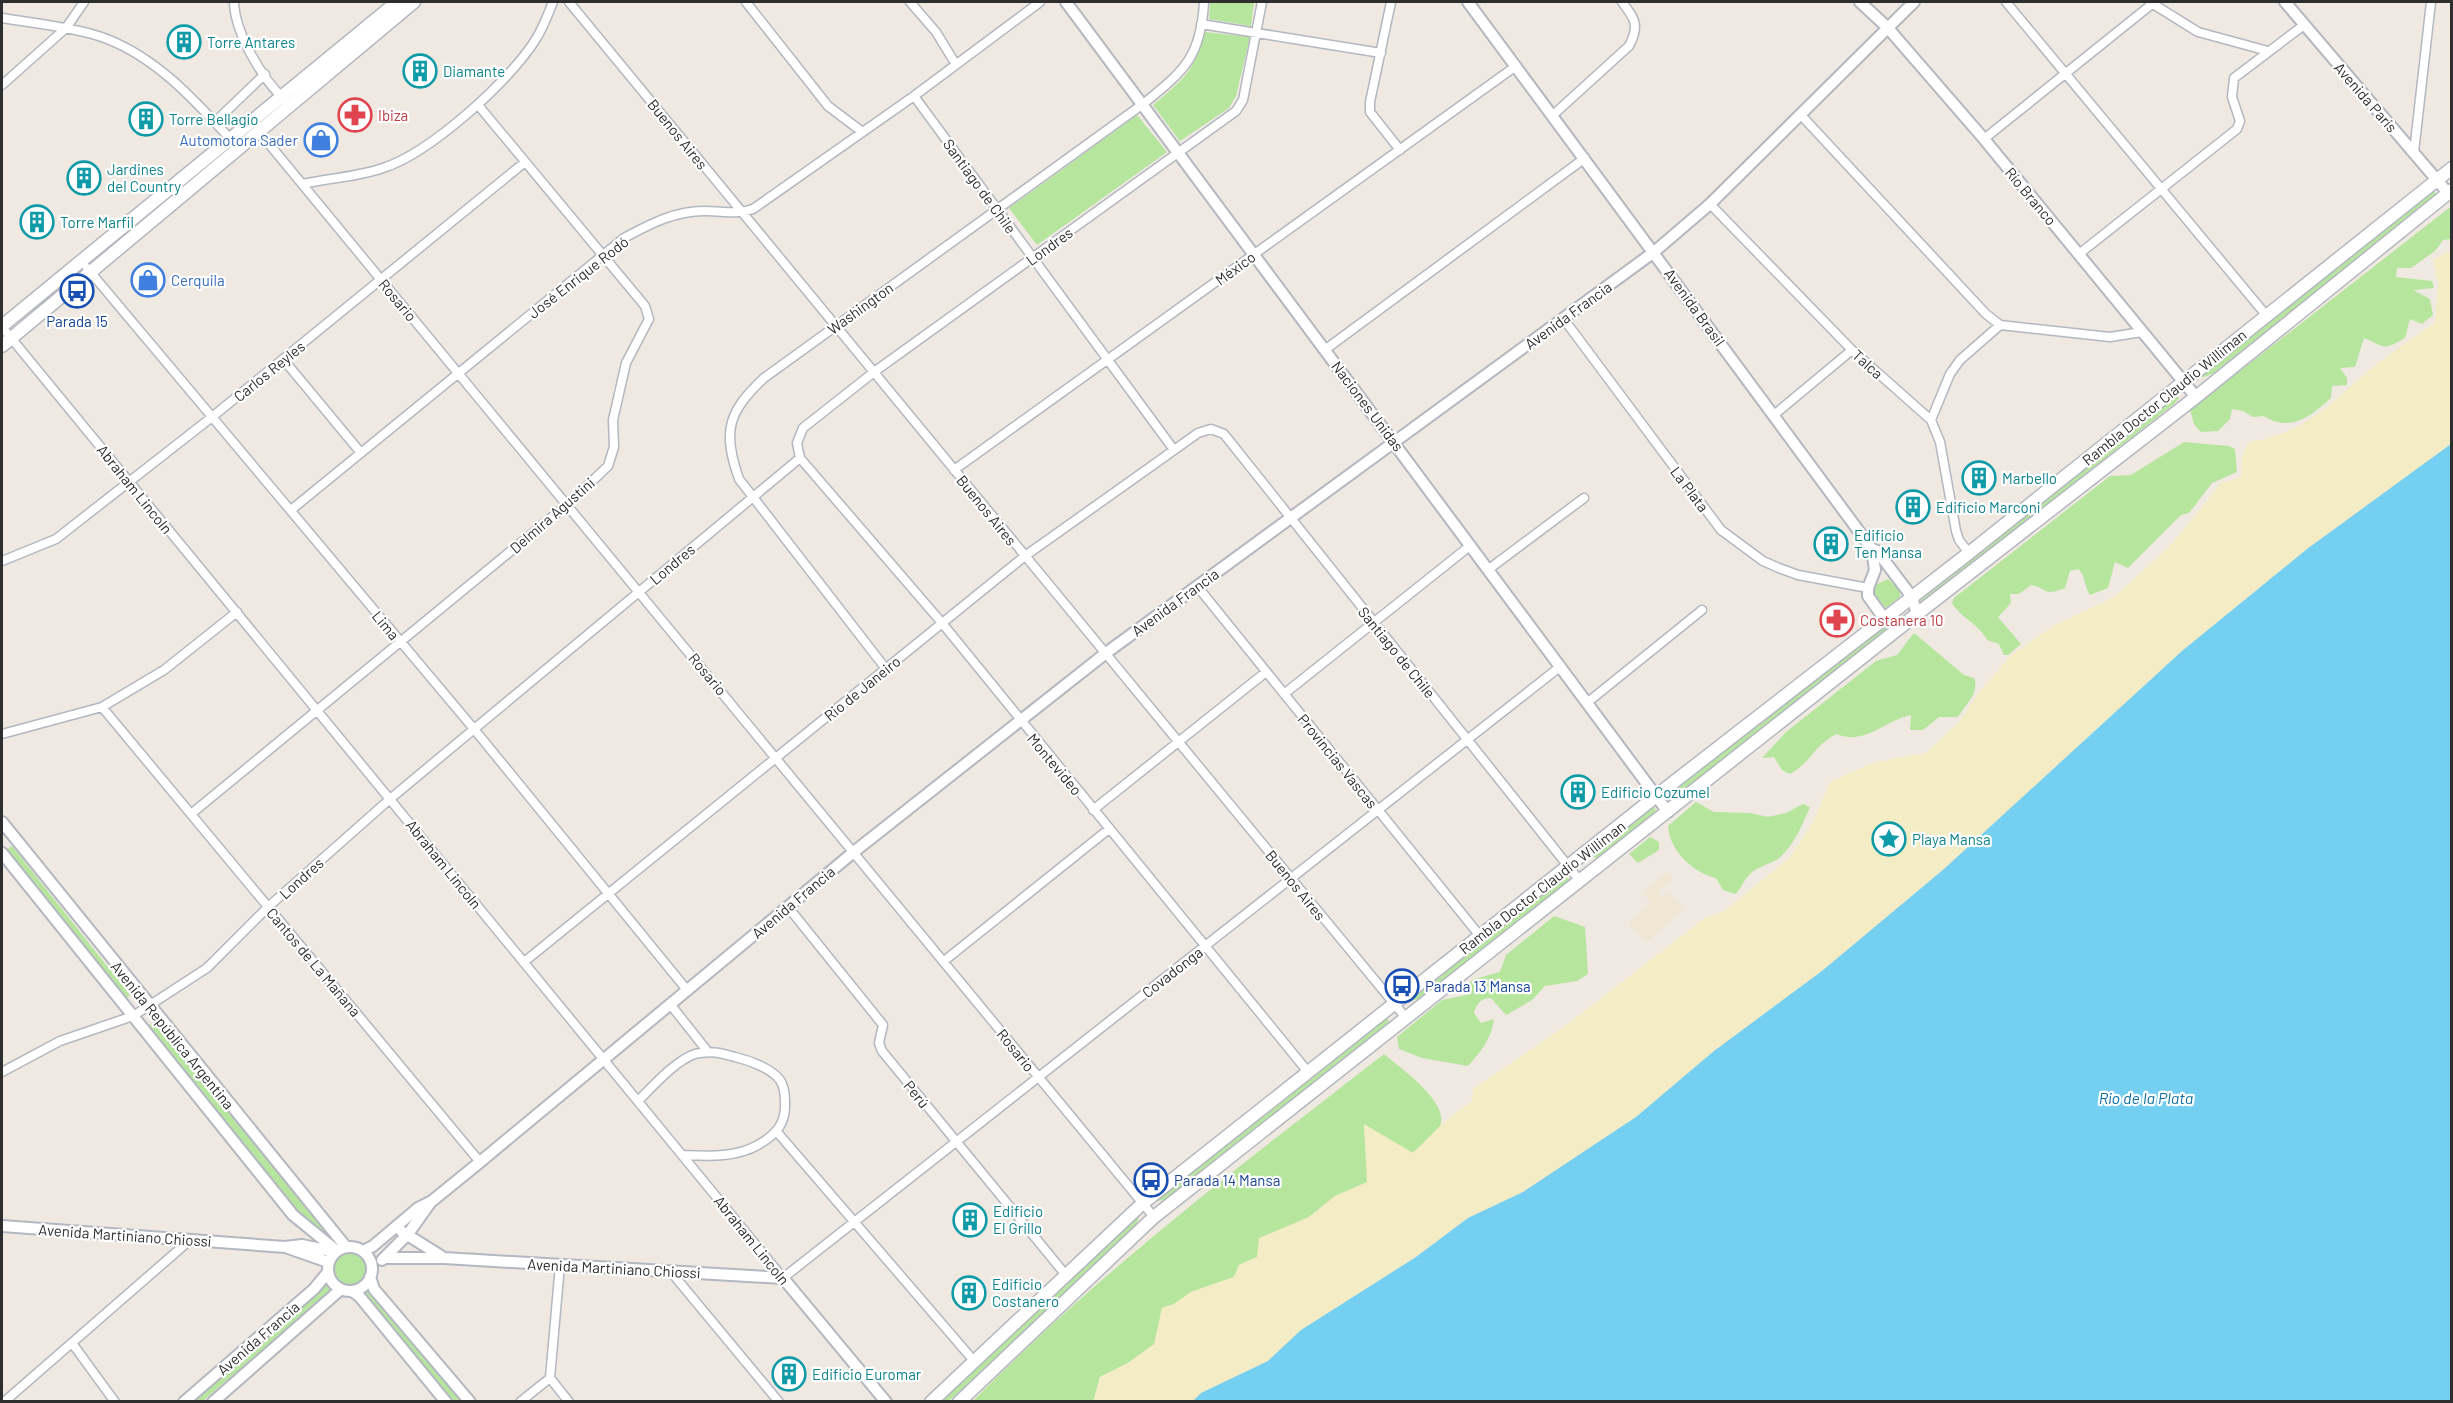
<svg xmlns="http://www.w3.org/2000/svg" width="2453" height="1403" font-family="Barlow,sans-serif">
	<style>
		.education { fill: #f0e6d1 }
		.green { fill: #b6e59e }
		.sand { fill: #f3ecc5 }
		.water { fill: #75cff0 }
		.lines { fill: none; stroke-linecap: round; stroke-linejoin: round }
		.minor-casing { stroke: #b4b7c1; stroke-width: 11 }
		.tertiary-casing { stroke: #b4b7c1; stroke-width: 14 }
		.secondary-casing { stroke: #b4b7c1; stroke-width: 15 }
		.minor { stroke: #fff; stroke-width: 8 }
		.tertiary { stroke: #fff; stroke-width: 10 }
		.secondary { stroke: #fff; stroke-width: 12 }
		.labels { text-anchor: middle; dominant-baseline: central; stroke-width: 4.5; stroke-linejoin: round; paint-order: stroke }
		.culture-label { font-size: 15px; fill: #0d838f; stroke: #fff; text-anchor: start }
		.street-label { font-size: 15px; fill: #2e2e2e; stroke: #fff }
		.health-label { font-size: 15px; fill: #be3a42; stroke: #fff; text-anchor: start }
		.shop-label { font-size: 15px; fill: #366cbe; stroke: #fff; text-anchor: end }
		.transit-label { font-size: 15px; fill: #164399; stroke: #fff; text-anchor: start }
		.water-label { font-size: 16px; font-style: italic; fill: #0d6fa3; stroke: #fff }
	</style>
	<rect width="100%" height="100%" fill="#efe9e1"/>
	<path class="education" d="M1667 872 1673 879 1657 891 1663 898 1670 893 1684 909 1646 942 1629 923 1651 903 1643 893Z"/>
	<path class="green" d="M1210 2H1254L1251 26 1209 19Z
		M1205 32 1250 37 1236 96 1229 108 1180 141 1153 105C1184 79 1194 72 1205 32Z
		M1137 115 1167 152 1037 245 1009 208Z
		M2433 190 2436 193 2426 205 2212 374 2201 378 2206 369Z
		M2449 208H2451V239L2443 240 2435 251 2411 268H2397L2396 277 2432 281 2434 288 2413 290 2430 299 2433 315 2422 324 2410 319 2405 338C2381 352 2385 346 2364 338L2355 367 2340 368 2347 378V385L2332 386 2331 398C2311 416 2290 433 2264 416L2253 417 2243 411 2232 409 2230 419 2218 431 2201 432 2194 424 2190 410Z
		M2177 395 2179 398 2175 403 1924 601H1920Z
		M2184 442 2229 446 2235 449 2237 472 2212 483 2189 513 2181 515 2128 568 2115 562 2108 588 2090 595C2084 587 2086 575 2078 569L2070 571 2065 588C2042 597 2049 588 2031 585L2019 594H2010L2011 603 1998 617 2021 644 2008 655H2004L1999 644 1987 640C1979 624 1962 619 1952 603L1954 598 2110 476 2131 475Z
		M1888 579 1900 590V597L1886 608 1872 593 1875 585Z
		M1882 625 1886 626V631L1680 793H1677L1676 788Z
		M1914 633 1964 675 1974 678C1980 693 1965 705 1958 717H1939L1923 730H1910L1911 715C1886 720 1864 746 1837 734 1817 742 1809 764 1790 774L1782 770 1774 757 1762 758 1786 732 1876 661 1897 655Z
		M1696 802 1714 812 1750 813 1768 817 1786 813 1803 804 1810 807C1803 824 1793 847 1778 859 1769 865 1757 866 1749 875 1743 881 1742 888 1735 894L1723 890 1716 878C1693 873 1669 850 1668 826Z
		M1651 808H1655L1656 813 1599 859 1592 856Z
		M1650 837 1659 842V850L1638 863 1629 854Z
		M12 846 130 995 127 998 7 849Z
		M1565 876 1570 879 1569 882 1419 999 1411 1001 1416 993Z
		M1554 916 1585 927 1588 974 1577 981 1545 986 1532 1000 1506 1015 1491 998C1481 998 1476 1004 1474 1013L1481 1023 1494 1019C1492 1038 1480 1053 1468 1066L1422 1058 1399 1049 1397 1037 1442 1000 1467 995 1468 984 1474 979 1500 972 1506 955Z
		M1387 1018 1389 1021 1384 1028 1167 1200 1157 1201Z
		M154 1022 336 1244 296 1211 149 1025Z
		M1384 1054C1400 1068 1450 1102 1440 1126 1436 1135 1420 1145 1413 1153L1364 1125 1368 1182 1335 1196 1309 1217 1288 1227 1257 1257 1239 1265 1234 1277 1191 1292 1174 1304 1162 1308 1155 1344 1128 1363 1100 1377 1094 1399 1091 1401 972 1402C1098 1273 1242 1164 1384 1054Z
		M1134 1217 1139 1219 1134 1228 949 1401 938 1402Z
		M332 1269a17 17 0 1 1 34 0a17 17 0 1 1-34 0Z
		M326 1283 332 1289 203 1401 190 1402Z
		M369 1290 461 1401H454L364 1294Z"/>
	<path class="sand" d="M2451 250V444L2307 549 2182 651 1944 869 1822 971 1714 1051 1636 1117 1523 1192 1468 1218 1416 1257 1301 1330 1268 1361 1201 1393 1193 1401 1091 1402 1094 1399 1100 1377 1128 1363 1154 1344 1162 1308 1174 1304 1191 1292 1234 1277 1239 1265 1257 1257 1259 1238 1309 1217 1335 1196 1367 1182 1364 1124 1413 1153 1444 1122 1472 1101 1473 1089 1561 1029 1705 918 1723 912 1790 857 1813 822 1830 782 1875 762 1926 753 1959 722 1979 692 2011 655 2055 625 2114 597 2170 546 2221 483 2241 477 2242 455 2249 442C2306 432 2325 408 2367 372 2389 354 2412 339 2435 322L2438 284 2433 260Z"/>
	<path class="water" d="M2451 444V1401H1193L1201 1393 1268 1361 1301 1330 1416 1257 1468 1218 1523 1192 1636 1117 1714 1051 1822 971 1944 869 2182 651 2307 549Z"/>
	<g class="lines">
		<g class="minor-casing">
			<path id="minor" d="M234 2C235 33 262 79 285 100
				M569 2 1406 1018
				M746 2 828 106 861 131
				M910 2 936 32 955 63
				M1391 2 1370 102V112L1400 150
				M2006 2 2266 315
				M2150 2 2198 32 2268 51
				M2 18C32 23 63 26 92 34 150 50 194 99 233 142
				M1201 24 1381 53
				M2 85 66 28 84 2
				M914 96 1174 450
				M1800 114 1986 314 2000 325
				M1553 115 1629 46C1640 25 1635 19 1622 2
				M216 121 265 74
				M260 133 1154 1217
				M1984 139 2152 4
				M2414 152 2431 2
				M302 184C329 178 358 177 383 168 430 153 510 81 536 39 543 28 548 14 553 2
				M1710 204 1852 350 1931 420 1940 442 1956 531 1959 540 1969 553
				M2079 254 2237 129 2240 121 2232 97 2234 78 2304 25
				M87 268 474 729 687 990
				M1563 318 1721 530 1763 561 1779 568 1798 575 1868 588
				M2 327 783 1278 1561 666
				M1326 349 1585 158
				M283 359 361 453
				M1775 414 1852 350
				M1931 420 1950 374 1960 360 2000 325 2110 337 2142 332
				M800 458 942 623 1308 1072
				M954 470 1516 66
				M291 510 624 238C650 224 676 210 707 211 723 211 737 215 753 209L914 96 1040 2
				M2 561 56 539 212 417 525 162
				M1489 569 1584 498
				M1197 586 1480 936
				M886 669 739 479C722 431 728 412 764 378L1143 104C1184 71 1201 57 1204 2
				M1284 694 1471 545
				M1588 702 1702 610
				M102 707 480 1162
				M2 734 102 707 164 670 237 612
				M1093 810 1266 672
				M191 814 568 504 608 466 614 447 613 420 626 363 649 319 645 306 478 105
				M788 907 883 1025 879 1043 882 1051 1065 1274
				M944 961 1109 829
				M524 962 1025 556 1198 433 1211 429 1224 434 1580 881
				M670 1004 708 1052
				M2 1072 60 1041 133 1016 207 968 268 907 390 799 800 458 797 443 803 428 874 372 1236 111 1243 100 1262 2
				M638 1101C652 1087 676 1060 695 1054 709 1050 721 1053 735 1057 748 1060 771 1068 780 1080 784 1086 785 1095 785 1102 786 1123 777 1134 758 1145 735 1158 708 1156 682 1155
				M777 1132 974 1361
				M671 1272 779 1402
				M72 1343 115 1402
				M550 1378 569 1402
				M4 1402 190 1240
				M520 1402 550 1378 560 1265"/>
		</g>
		<g class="tertiary-casing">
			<path id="tertiary" d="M1066 2 1668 812
				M1468 2 1872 549 1877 551 1912 597 1917 614
				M1860 2 1887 27 1984 139 2196 397
				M2285 2 2448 193
				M1872 549 1875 570 1868 588V596L1883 617 1900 627
				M2 822 346 1247
				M2 853 293 1215 337 1251
				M2 1226 285 1247 302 1245 335 1252
				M401 1231 441 1256
				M328 1269a22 22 0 1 1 44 0a22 22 0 1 1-44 0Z
				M288 1248 328 1262
				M363 1251 373 1246 418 1208 432 1201 480 1162 855 851 1106 653 1654 252 1710 204 1914 2
				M384 1258H444L783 1278 886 1402
				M382 1260 408 1234 430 1203
				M370 1277 374 1289 470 1402
				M352 1291 360 1297 446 1402
				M184 1402 314 1289 328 1272
				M213 1402 341 1289"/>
		</g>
		<g class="secondary-casing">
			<path id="secondary" d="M2 326 397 2
				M2 346 414 2
				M931 1402 1143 1203 1679 778 1969 553 2452 168
				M959 1402 1154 1217 1917 614 2196 397 2452 190"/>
		</g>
		<use href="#minor" class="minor"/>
		<use href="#tertiary" class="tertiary"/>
		<use href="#secondary" class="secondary"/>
	</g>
	<defs>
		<g id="building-ring" transform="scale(1.725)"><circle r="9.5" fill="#fff" stroke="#0f9aa8" stroke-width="1.5"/><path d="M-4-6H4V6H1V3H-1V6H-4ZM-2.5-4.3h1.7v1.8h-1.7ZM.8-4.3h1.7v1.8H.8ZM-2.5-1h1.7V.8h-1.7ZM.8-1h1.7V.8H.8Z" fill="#0f9aa8"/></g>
		<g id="pharmacy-ring" transform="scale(1.725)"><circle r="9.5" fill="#fff" stroke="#e0444e" stroke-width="1.5"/><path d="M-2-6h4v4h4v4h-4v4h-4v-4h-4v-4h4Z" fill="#e0444e"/></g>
		<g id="shop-ring" transform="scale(1.725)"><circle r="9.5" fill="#fff" stroke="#3f7fe0" stroke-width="1.5"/><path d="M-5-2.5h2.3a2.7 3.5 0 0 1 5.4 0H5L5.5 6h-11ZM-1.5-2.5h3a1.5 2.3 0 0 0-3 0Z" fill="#3f7fe0"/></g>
		<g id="bus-ring" transform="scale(1.725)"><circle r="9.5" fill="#fff" stroke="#1a4fb4" stroke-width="1.5"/><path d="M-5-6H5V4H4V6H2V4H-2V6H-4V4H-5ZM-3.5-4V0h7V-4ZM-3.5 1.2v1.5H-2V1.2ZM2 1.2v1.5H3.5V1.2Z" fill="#1a4fb4"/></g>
		<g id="sight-ring" transform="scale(1.725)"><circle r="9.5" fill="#fff" stroke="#0f9aa8" stroke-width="1.5"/><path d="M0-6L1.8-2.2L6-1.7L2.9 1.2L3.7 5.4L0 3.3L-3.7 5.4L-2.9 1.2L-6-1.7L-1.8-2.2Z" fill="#0f9aa8"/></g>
	</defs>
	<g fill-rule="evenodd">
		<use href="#building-ring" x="184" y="42"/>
		<use href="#building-ring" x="420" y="71"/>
		<use href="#pharmacy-ring" x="355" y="115"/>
		<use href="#building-ring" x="146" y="119"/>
		<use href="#shop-ring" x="321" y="140"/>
		<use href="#building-ring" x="84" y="178"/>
		<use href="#building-ring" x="37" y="222"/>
		<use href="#shop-ring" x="148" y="280"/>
		<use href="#bus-ring" x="77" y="291"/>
		<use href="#building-ring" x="1979" y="478"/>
		<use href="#building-ring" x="1913" y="507"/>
		<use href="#building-ring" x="1831" y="544"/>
		<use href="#pharmacy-ring" x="1837" y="620"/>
		<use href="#building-ring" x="1578" y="792"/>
		<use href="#sight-ring" x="1889" y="839"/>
		<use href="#bus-ring" x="1402" y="986"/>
		<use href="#bus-ring" x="1151" y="1180"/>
		<use href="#building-ring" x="970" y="1220"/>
		<use href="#building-ring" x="969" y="1293"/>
		<use href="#building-ring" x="789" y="1374"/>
	</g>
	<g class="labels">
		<g class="culture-label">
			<text x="207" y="42">Torre Antares</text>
			<text x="443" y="71">Diamante</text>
			<text x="169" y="119">Torre Bellagio</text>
			<text x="107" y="169">Jardines<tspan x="107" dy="17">del Country</tspan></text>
			<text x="60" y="222">Torre Marfil</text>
			<text x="2002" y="478">Marbello</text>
			<text x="1936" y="507">Edificio Marconi</text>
			<text x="1854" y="535">Edificio<tspan x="1854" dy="17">Ten Mansa</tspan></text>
			<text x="1601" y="792">Edificio Cozumel</text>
			<text x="1912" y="839">Playa Mansa</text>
			<text x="993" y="1211">Edificio<tspan x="993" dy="17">El Grillo</tspan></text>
			<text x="992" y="1284">Edificio<tspan x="992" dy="17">Costanero</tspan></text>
			<text x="812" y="1374">Edificio Euromar</text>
		</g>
		<g class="street-label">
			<text transform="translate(2366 97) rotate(49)">Avenida París</text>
			<text transform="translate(678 134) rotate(51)">Buenos Aires</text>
			<text transform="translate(980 186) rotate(54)">Santiago de Chile</text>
			<text transform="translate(2031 196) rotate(50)">Río Branco</text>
			<text transform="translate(1049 246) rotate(-36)">Londres</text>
			<text transform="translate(1235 268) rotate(-36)">México</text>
			<text transform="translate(578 277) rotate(-38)">José Enrique Rodó</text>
			<text transform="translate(398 300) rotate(50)">Rosario</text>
			<text transform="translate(1695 307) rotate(54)">Avenida Brasil</text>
			<text transform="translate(860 308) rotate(-36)">Washington</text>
			<text transform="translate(1568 315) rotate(-36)">Avenida Francia</text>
			<text transform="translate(1868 364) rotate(42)">Talca</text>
			<text transform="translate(269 371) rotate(-39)">Carlos Reyles</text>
			<text transform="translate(2164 397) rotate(-39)">Rambla Doctor Claudio Williman</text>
			<text transform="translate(1368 406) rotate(53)">Naciones Unidas</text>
			<text transform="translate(135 489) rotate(51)">Abraham Lincoln</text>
			<text transform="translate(1690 489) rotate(53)">La Plata</text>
			<text transform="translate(987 510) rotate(51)">Buenos Aires</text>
			<text transform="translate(552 515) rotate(-41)">Delmira Agustini</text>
			<text transform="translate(672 564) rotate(-40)">Londres</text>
			<text transform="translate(1175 602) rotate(-36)">Avenida Francia</text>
			<text transform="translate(386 625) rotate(50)">Lima</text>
			<text transform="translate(1397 652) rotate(51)">Santiago de Chile</text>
			<text transform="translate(708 674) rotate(50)">Rosario</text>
			<text transform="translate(862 688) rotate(-39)">Rio de Janeiro</text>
			<text transform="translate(1338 761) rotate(51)">Provincias Vascas</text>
			<text transform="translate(1055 764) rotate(50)">Montevideo</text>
			<text transform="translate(444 864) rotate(51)">Abraham Lincoln</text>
			<text transform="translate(301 878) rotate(-42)">Londres</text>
			<text transform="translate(1296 885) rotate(51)">Buenos Aires</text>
			<text transform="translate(1542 887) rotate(-38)">Rambla Doctor Claudio Williman</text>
			<text transform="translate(793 902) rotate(-40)">Avenida Francia</text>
			<text transform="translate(314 962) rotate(50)">Cantos de La Mañana</text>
			<text transform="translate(1172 972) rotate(-38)">Covadonga</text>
			<text transform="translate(173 1035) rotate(51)">Avenida República Argentina</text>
			<text transform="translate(1016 1050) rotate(51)">Rosario</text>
			<text transform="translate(917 1094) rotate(51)">Perú</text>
			<text transform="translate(125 1235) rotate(4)">Avenida Martiniano Chiossi</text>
			<text transform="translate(752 1240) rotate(51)">Abraham Lincoln</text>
			<text transform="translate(614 1268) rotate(3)">Avenida Martiniano Chiossi</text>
			<text transform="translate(258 1338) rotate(-41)">Avenida Francia</text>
		</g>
		<g class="health-label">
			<text x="378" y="115">Ibiza</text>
			<text x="1860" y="620">Costanera 10</text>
		</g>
		<g class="shop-label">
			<text x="298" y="140">Automotora Sader</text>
			<text x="171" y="280" text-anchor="start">Cerquila</text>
		</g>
		<g class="transit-label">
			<text x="77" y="321" text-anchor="middle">Parada 15</text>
			<text x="1425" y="986">Parada 13 Mansa</text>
			<text x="1174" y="1180">Parada 14 Mansa</text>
		</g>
		<g class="water-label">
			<text x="2146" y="1097">Río de la Plata</text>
		</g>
	</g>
	<rect width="2453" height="1403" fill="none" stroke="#2e2e2e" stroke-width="6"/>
</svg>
